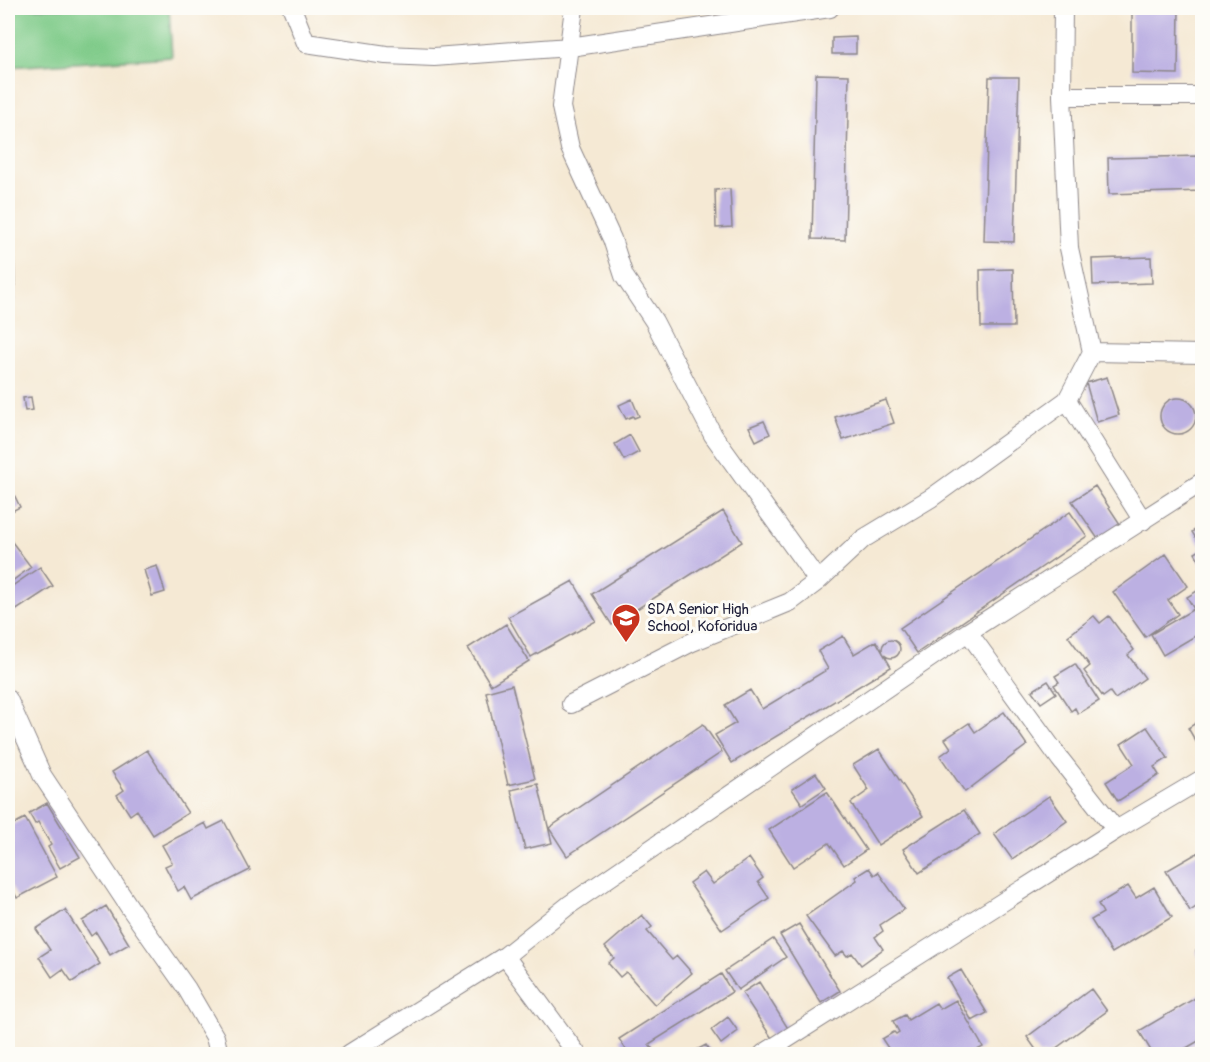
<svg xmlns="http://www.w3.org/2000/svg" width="1210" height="1062" font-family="Pangolin,sans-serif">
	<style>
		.green { fill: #7fcb89; stroke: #507662; stroke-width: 1.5 }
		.building { fill: #bcb0e2 }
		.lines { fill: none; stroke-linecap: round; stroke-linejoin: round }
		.street-casing { stroke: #8c8688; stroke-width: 20 }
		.street { stroke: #fff; stroke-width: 18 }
		.labels { text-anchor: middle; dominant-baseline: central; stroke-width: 6; stroke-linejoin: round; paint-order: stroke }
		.poi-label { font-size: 15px; fill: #22223b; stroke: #fdfcf7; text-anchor: start }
	</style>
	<rect width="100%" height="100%" fill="#fdfcf7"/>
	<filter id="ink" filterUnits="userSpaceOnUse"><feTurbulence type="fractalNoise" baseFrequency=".0167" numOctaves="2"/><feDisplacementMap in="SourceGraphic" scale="12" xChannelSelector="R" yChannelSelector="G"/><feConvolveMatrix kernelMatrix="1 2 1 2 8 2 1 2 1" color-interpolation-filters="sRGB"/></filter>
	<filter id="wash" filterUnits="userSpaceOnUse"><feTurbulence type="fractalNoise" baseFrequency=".008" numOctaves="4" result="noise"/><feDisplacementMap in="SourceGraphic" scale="24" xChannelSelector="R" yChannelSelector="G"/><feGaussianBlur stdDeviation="1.35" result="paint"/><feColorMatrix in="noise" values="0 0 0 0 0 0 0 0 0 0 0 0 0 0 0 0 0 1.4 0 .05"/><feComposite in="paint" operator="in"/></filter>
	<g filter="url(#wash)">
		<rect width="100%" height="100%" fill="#f5e9d4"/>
		<path class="green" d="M8 8H169L172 57 8 67Z"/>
		<g id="blocks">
			<path class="building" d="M1132 8H1179L1178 74 1132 73Z
				M856 37V54H832V38Z
				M816 74 849 75 845 240 812 239Z
				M989 77H1019L1014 242 984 241Z
				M1202 156V191L1109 194 1108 158Z
				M730 189 732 227 716 228 715 190Z
				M8 244H14L15 301H8Z
				M1151 257 1152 283 1093 285 1092 259Z
				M1013 269 1014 327H981L980 270Z
				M1107 377 1119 415 1097 422 1086 383Z
				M31 397 33 410 25 411 23 398Z
				M1160 416a18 18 0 1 1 36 0a18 18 0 1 1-36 0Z
				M632 399 639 416 634 418 633 416 626 419 619 405Z
				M886 400 894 423 843 440 835 417Z
				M764 421 770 434 756 441 749 427Z
				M630 435 639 452 624 460 615 444Z
				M8 482 20 507 8 513Z
				M1095 486 1122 527 1100 542 1072 501Z
				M723 511 742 542 612 625 592 594Z
				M1070 512 1087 536 917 653 900 628Z
				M1202 525V548L1192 532Z
				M9 538 31 567 8 584V539Z
				M1202 549V565L1195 553Z
				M1166 554 1188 586 1168 600 1178 614 1145 637 1113 592Z
				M157 566 165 592 152 596 144 570Z
				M40 567 53 586 15 611 8 600V589Z
				M573 581 596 621 531 657 508 617Z
				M1202 588V632L1163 655 1151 634 1194 609 1187 597Z
				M1094 616 1100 623 1109 616 1134 650 1128 655 1145 678 1115 699 1110 692 1103 697 1084 671 1090 666 1068 636Z
				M506 624 529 661 491 685 468 648Z
				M843 636 854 654 876 641 891 667 732 763 715 735 736 723 725 705 750 690 762 709 828 669 818 651Z
				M882 649a9 9 0 1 1 18 0a9 9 0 1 1-18 0Z
				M1075 664 1099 701 1078 714 1075 708 1071 711 1054 685 1059 682 1055 676Z
				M1048 681 1056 693 1041 703 1032 691Z
				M512 685 535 779 508 785 486 692Z
				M1004 712 1027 745 965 792 940 756 951 748 945 739 969 723 975 732Z
				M1202 719V752L1188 728Z
				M703 724 722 752 567 856 549 828Z
				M1147 727 1168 758 1154 767 1159 775 1118 801 1106 782 1134 764 1121 744Z
				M879 749 923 816 878 845 851 803 869 790 853 765Z
				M147 750 188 813 153 835 137 810 130 815 117 795 124 790 112 772Z
				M816 773 826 788 802 804 792 789Z
				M538 784 552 843 525 849 511 790Z
				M827 792 866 850 844 865 829 843 793 867 769 830Z
				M1049 796 1067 821 1012 859 994 834Z
				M47 803 80 857 60 868 48 847 51 845 38 822 35 824 29 813Z
				M964 810 980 834 919 873 903 849Z
				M25 818 57 877 17 898 8 880V827Z
				M224 821 250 870 191 900 184 887 178 891 165 866 172 863 162 845 205 823 208 829Z
				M1202 846V903L1190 911 1166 871 1201 851 1199 848Z
				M749 858 763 878 758 882 769 898 722 930 689 883 704 872 713 884Z
				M869 868 874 875 878 872 904 909 880 925 883 931 875 937 883 949 861 965 852 953 847 956 843 951 835 956 806 916 857 880 855 877Z
				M1128 886 1136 898 1154 887 1172 917 1112 953 1091 920 1103 913 1098 904Z
				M106 906 129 944 110 955 96 932 91 936 82 921Z
				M65 910 100 964 72 982 63 969 52 977 39 957 50 950 36 929Z
				M642 915 652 927 647 931 672 960 677 956 692 973 655 1005 626 972 620 977 608 963 614 958 605 947Z
				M799 924 840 991 821 1003 780 935Z
				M773 939 786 957 738 990 725 971Z
				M1202 948V963L1196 951Z
				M961 970 987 1013 972 1021 947 978Z
				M721 974 732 992 649 1044 656 1054H629L619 1039Z
				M759 982 789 1030 773 1040 742 993Z
				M1091 989 1107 1011 1048 1054H1039L1027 1037Z
				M1202 994V1039L1176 1054H1153L1139 1031Z
				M956 1000 983 1047 970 1054H892L882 1039 894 1032 896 1034 899 1032 893 1021 905 1015 908 1020 936 1003 940 1009Z
				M728 1017 738 1031 721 1044 711 1030Z
				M706 1045 712 1054H689Z"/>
		</g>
	</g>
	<g filter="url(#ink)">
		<use href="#blocks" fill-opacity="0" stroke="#8c8688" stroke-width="1.5"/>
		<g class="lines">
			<g class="street-casing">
				<path id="street" d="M292 8 306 43 386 55 434 57 570 47 830 8
					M574 8 561 107 570 148 612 239 624 276 654 321 713 435 818 581
					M1063 8 1062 96 1069 248 1092 352 1067 400 1143 521
					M1062 96H1202
					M1092 352 1202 354
					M968 632 1060 759 1116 830
					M8 699 42 775 132 911 187 989 215 1037 219 1054
					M571 704 690 643 790 602 818 581 863 539 931 498 1067 400
					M505 956 577 1054
					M349 1054 505 956 569 905 968 632 1202 482
					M763 1054 1116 830 1202 779"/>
			</g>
			<use href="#street" class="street"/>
		</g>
	</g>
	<defs>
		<g id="school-pin" transform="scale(1.5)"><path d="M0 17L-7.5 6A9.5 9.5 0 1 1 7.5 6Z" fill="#c8321e" stroke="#fdfcf7"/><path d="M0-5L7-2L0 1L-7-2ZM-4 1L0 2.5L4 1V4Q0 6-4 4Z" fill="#fff"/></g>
	</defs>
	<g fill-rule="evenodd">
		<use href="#school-pin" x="626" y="618"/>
	</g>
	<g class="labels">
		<g class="poi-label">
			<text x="647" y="609">SDA Senior High<tspan x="647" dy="17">School, Koforidua</tspan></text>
		</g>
	</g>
	<rect width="1210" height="1062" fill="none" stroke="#fdfcf7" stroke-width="30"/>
</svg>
